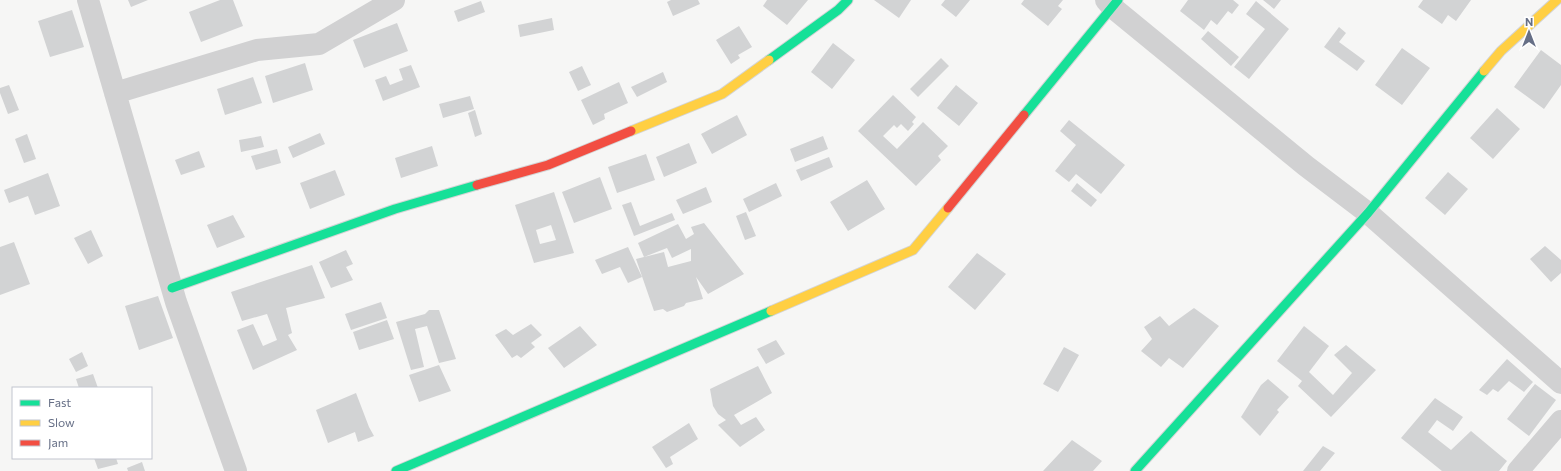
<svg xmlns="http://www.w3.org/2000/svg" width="1561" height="471" font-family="Commissioner,sans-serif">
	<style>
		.building { fill: #d2d3d4; fill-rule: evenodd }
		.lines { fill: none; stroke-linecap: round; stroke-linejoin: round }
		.fast-casing { stroke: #d3d4d5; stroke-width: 11 }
		.slow-casing { stroke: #d3d4d5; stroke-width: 11 }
		.jam-casing { stroke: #d3d4d5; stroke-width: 11 }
		.street { stroke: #d1d1d2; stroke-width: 22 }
		.fast { stroke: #16e098; stroke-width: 9 }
		.slow { stroke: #ffcf43; stroke-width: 9 }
		.jam { stroke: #f24e42; stroke-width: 9 }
	</style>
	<rect width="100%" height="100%" fill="#f6f6f5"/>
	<path class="building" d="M128 0H148L131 7Z
		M220 0H233L243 26 201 42 189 12Z
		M671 0H698L700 4 673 16 667 2Z
		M767 0H808L787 25 763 6Z
		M874 0H911L899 18Z
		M945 0H970L956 17 941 5Z
		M1024 0H1063L1058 6 1062 9 1048 26 1021 4Z
		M1188 0H1233L1239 5 1232 14 1228 11 1217 25 1211 20 1204 30 1180 11Z
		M1263 0H1281L1274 9Z
		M1423 0H1471L1456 21 1448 15 1442 24 1418 7Z
		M481 1 485 12 458 22 454 11Z
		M1256 1 1289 29 1249 79 1234 67 1265 29 1246 14Z
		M72 10 84 47 50 57 38 21Z
		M552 18 554 30 520 37 518 25Z
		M397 23 408 51 364 68 353 40Z
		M739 26 752 47 738 55 740 58 731 64 716 40Z
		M1339 27 1346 33 1339 42 1365 61 1357 71 1324 47Z
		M1208 31 1239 57 1231 66 1201 39Z
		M833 43 855 60 832 89 811 72Z
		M1402 48 1430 68 1402 105 1375 85Z
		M1541 50 1561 65V85L1544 109 1514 87Z
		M941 58 949 66 918 97 910 89Z
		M305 63 313 90 273 103 265 76Z
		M411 65 420 87 383 101 375 80 386 76 390 85 403 80 399 69Z
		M582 66 591 85 578 91 569 72Z
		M663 72 667 82 637 97 631 87Z
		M253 77 262 103 225 115 217 89Z
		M619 82 628 103 604 114 605 119 593 125 581 100Z
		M9 85 19 110 8 114 0 93V88Z
		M956 85 978 103 959 126 937 108Z
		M893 95 916 117 912 122 914 124 908 131 901 124 897 128 894 125 883 136 897 149 923 122 948 146 938 156 941 160 916 186 858 131Z
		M470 96 474 109 443 118 439 104Z
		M1497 108 1520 129 1493 159 1470 138Z
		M475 110 482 134 475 137 468 113Z
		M737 115 747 135 712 154 701 134Z
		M1069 120 1125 165 1101 194 1076 174 1069 182 1055 171 1076 145 1060 131Z
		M320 133 325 144 293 158 288 147Z
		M27 134 36 159 24 163 15 139Z
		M261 136 264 147 241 152 239 140Z
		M823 136 828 149 795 162 790 149Z
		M689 143 697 163 664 177 656 157Z
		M432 146 438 166 401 178 395 158Z
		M277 149 281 163 256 170 251 156Z
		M199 151 205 167 181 175 175 160Z
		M646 154 655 180 617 193 608 167Z
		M829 157 833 167 801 181 796 170Z
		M335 170 345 195 310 209 300 183Z
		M1448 172 1468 189 1445 215 1425 198Z
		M48 173 60 206 35 215 28 196 9 203 4 190Z
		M600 177 612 209 574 223 562 192Z
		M867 180 885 209 848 231 830 202Z
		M776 183 782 196 749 212 743 199Z
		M1077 183 1097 200 1091 207 1071 191Z
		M706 187 712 202 683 214 676 200Z
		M554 192 574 253 534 263 515 205ZM551 225 556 240 540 244 536 230Z
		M631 202 640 226 672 213 675 220 634 236 622 205Z
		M746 212 756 236 745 240 736 216Z
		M233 215 245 237 217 248 207 225Z
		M704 223 744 274 708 294 696 277 703 299 686 303 684 306 667 312 663 309 654 311 636 259 644 257 638 243 678 224 686 239 694 234 691 227ZM667 248 672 258 691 249V261L668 267 664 252 644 257Z
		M91 230 103 256 88 264 74 238Z
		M14 242 30 284 0 295V247Z
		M1545 246 1561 260V273L1551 282 1530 259Z
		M628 247 642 277 628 283 620 267 602 274 595 260Z
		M346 250 353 264 346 267 353 280 331 288 319 262Z
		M977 253 1006 274 975 310 948 287Z
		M312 265 325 298 286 308 292 333 288 335 297 350 253 370 237 330 253 324 263 346 277 340 267 314 242 321 231 292Z
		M158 296 173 338 139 350 125 306Z
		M381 302 387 318 351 330 345 314Z
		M1194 308 1219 326 1183 368 1169 358 1161 367 1141 351 1152 339 1144 327 1160 316 1169 326Z
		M429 310H439L456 359 439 363 427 326 415 329 424 367 411 370 396 322 425 314Z
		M387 320 394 339 359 350 353 332Z
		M531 324 542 335 531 343 535 347 521 358 517 355 512 358 495 335 506 329 513 335Z
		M580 326 597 345 564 368 548 348Z
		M1304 326 1329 346 1309 372 1333 395 1352 373 1334 355 1346 345 1376 370 1331 417 1298 386 1302 381 1277 361Z
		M776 340 785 354 766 364 757 349Z
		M1064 347 1079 355 1058 392 1043 384Z
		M82 352 88 366 76 372 69 359Z
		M1507 359 1533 382 1524 392 1509 381 1498 392 1493 389 1487 395 1479 390Z
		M439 365 451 391 419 402 409 375Z
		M758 366 772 393 734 415 741 425 756 417 765 430 740 447 718 425 726 420 718 414 713 406 710 389Z
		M93 374 98 388H79L76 379Z
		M1268 379 1289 397 1277 410 1279 412 1260 436 1241 417 1261 385Z
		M1535 384 1556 400 1529 436 1507 419Z
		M356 393 369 427 374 436 358 442 355 432 328 443 316 410Z
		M1435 398 1463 417 1453 431 1437 420 1428 432 1451 450 1471 431 1507 461 1499 471H1442L1401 438Z
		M689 423 698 439 670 457 673 464 666 468 652 447Z
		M1072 440 1102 461 1093 471H1043Z
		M1323 446 1335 453 1320 471H1303Z
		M94 458H116L118 464 98 469Z
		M142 462 145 471H128L127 468Z"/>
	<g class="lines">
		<g class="fast-casing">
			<path id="fast" d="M769 60 838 10 848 0
				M1024 115 1118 0
				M172 288 395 209 477 185
				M396 471 771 311
				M1135 471 1368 213 1484 71"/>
		</g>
		<g class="slow-casing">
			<path id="slow" d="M1484 71 1501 51 1557 0
				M631 131 722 94 769 60
				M771 311 913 250 948 208"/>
		</g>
		<g class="jam-casing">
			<path id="jam" d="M477 185 548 165 631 131
				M948 208 1024 115"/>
		</g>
		<path class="street" d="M88 0 176 302 236 471
			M1106 0 1112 7 1306 166 1368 213 1561 383
			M115 93 257 50 319 44 394 0
			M1518 471 1561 421"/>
		<use href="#fast" class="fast"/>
		<use href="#slow" class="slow"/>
		<use href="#jam" class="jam"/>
	</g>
	<rect x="12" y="387" width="140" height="72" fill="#ffffff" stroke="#c2c5cf"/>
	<rect x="20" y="400" width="20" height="6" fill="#16e098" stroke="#c2c5cf"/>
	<text x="48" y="407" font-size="12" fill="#666f86">Fast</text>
	<rect x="20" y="420" width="20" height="6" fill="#ffcf43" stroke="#c2c5cf"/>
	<text x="48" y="427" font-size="12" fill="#666f86">Slow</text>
	<rect x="20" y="440" width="20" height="6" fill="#f24e42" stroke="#c2c5cf"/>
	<text x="48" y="447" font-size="12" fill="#666f86">Jam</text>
	<g transform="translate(1529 32)" stroke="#ffffff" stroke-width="3" paint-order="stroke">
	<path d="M0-3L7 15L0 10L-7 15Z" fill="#666f86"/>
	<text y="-6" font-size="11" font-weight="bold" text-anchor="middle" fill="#666f86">N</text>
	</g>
</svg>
